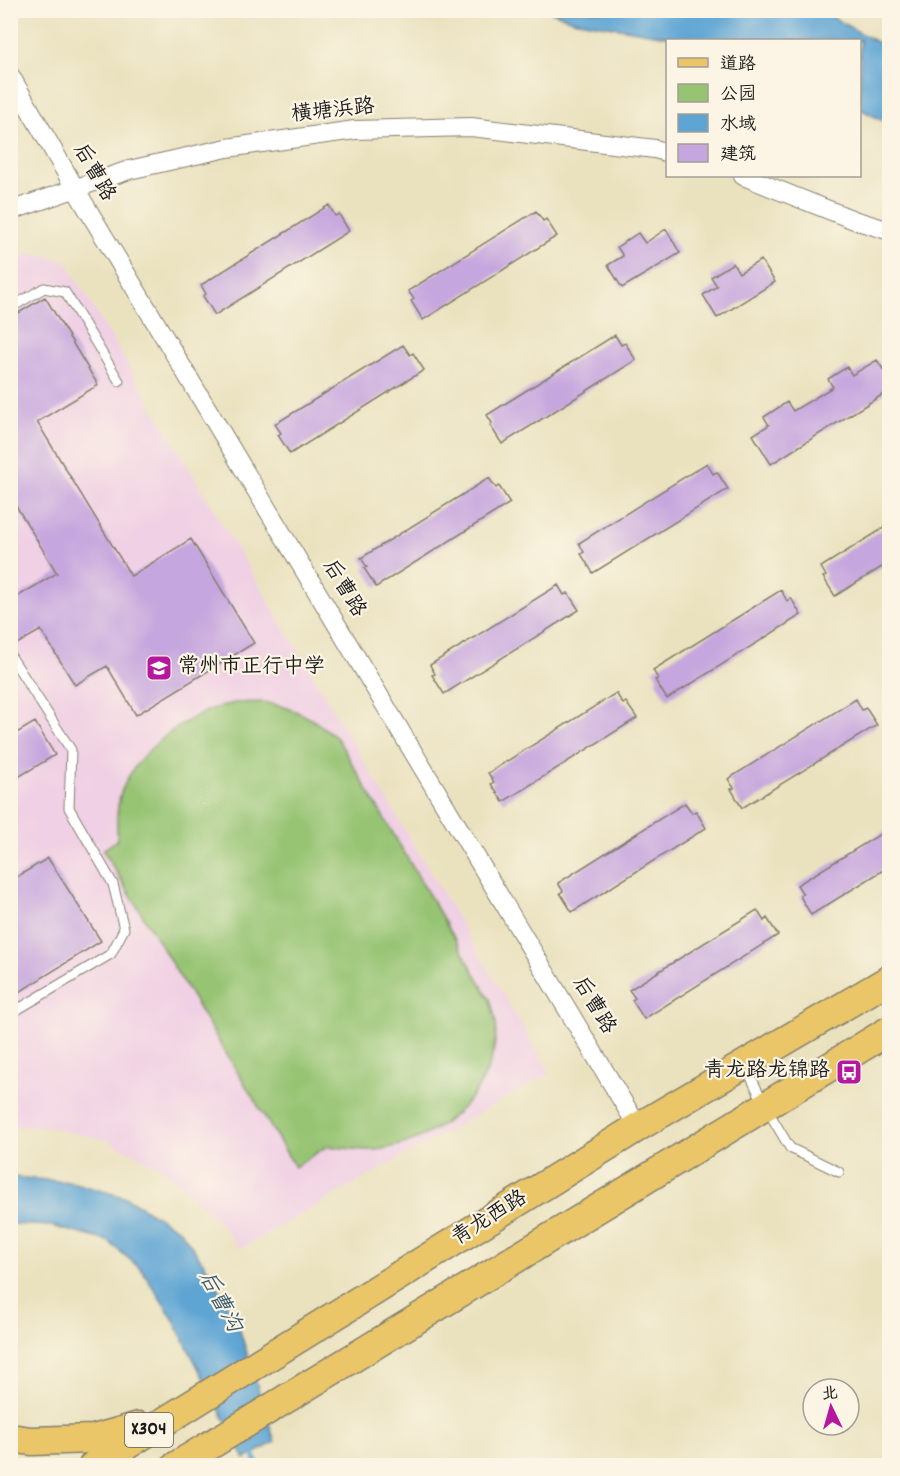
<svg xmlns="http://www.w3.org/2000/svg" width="900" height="1476" font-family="Dekko,'LXGW WenKai TC',sans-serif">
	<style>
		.built { fill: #f0d0e4 }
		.green { fill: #97c473; stroke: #5a7048; stroke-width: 1.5 }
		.water { fill: #5ea5d4; stroke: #3d6078; stroke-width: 1.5 }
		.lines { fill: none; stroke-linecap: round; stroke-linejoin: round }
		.stream { stroke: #5ea5d4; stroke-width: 5 }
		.building { fill: #c6a6de }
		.lane-casing { stroke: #837f6e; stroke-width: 11 }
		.street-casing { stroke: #837f6e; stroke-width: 20 }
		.primary-casing { stroke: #837f6e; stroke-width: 31 }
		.lane { stroke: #fff; stroke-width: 9 }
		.street { stroke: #fff; stroke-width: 18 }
		.primary { stroke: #ebc669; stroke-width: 28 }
		.labels { text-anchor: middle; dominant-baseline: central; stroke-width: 4.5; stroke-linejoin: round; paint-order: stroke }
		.shield { fill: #fcf5e5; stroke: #5f5d58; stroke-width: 1.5 }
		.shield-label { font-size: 20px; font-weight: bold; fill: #1c1c1c }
		.street-label { font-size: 21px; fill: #1c1c1c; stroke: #fcf5e5 }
		.poi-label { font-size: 21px; fill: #1c1c1c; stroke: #fcf5e5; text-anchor: start }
		.water-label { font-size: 22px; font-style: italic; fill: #3a5a6f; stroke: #fcf5e5 }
	</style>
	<rect width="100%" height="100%" fill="#fcf5e5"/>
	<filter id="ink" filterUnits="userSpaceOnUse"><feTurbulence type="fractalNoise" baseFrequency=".0167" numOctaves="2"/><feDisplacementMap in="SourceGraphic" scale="12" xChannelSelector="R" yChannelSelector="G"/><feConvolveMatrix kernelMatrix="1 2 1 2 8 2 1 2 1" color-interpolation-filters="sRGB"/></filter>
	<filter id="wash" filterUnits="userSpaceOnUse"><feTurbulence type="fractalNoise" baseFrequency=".008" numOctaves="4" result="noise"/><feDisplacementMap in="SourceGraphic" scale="24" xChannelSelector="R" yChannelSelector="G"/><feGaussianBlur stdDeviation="1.35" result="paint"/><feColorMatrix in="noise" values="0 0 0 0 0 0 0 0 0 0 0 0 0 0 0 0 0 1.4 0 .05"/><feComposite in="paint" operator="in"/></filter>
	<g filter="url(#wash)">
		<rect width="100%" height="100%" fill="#eae2bf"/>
		<path class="built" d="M29 253 65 260 550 1073 240 1249 216 1219 162 1168 106 1140 46 1127 11 1126 10 263Z"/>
		<path class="green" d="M263 702C295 708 312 717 337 738L490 999C492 1008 496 1017 496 1026 497 1089 443 1139 383 1149 365 1152 346 1148 327 1146L295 1167 103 850 117 840C117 824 116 806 122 790 138 749 192 710 235 703 244 702 254 703 263 702Z"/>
		<path class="water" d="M550 11H821L889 49V124L860 109V40H690L572 20Z
			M11 1177 71 1182 127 1198 181 1231 209 1271 240 1331 275 1442 245 1459 172 1317 142 1270 108 1241 51 1226 11 1224Z"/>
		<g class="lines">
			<path class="stream" d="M252 1447 257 1466"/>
		</g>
		<g id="blocks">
			<path class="building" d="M329 205 335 216 339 214 349 231 215 315 203 296 206 294 201 285Z
				M536 211 543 221 546 219 557 236 423 320 411 301 414 299 408 291Z
				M666 229 680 253 622 288 608 265 623 256 617 247 638 233 645 243Z
				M761 260 775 282 717 318 703 295 717 286 711 277 733 263 739 273Z
				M45 297 98 385 37 422 131 576 191 539 254 643 136 715 107 666 75 685 41 630 10 648V601L57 573 10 496V318Z
				M615 335 621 345 625 343 636 360 502 444 490 425 492 423 487 415Z
				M403 345 410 355 413 353 424 370 290 454 278 435 281 433 275 424Z
				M877 360 890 380V390L771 464 753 435 769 425 764 417 787 402 793 411 833 387 828 379 847 367 852 375Z
				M707 463 713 474 717 472 728 489 593 573 581 554 584 552 579 543Z
				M489 478 496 488 499 486 510 503 376 587 364 568 367 567 361 558Z
				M890 524V562L835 596 823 577 826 576 821 567Z
				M558 585 564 595 568 593 579 610 444 694 432 675 435 674 430 665Z
				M781 590 787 601 791 598 801 615 667 699 655 680 658 679 653 670Z
				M616 693 623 704 626 702 637 718 503 802 491 784 494 782 488 773Z
				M856 699 862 710 866 708 877 725 742 808 731 789 734 788 728 779Z
				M35 722 55 755 10 782V737Z
				M685 803 692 813 696 811 706 828 572 912 560 893 563 891 558 883Z
				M890 828V866L811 915 800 896 803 894 797 885Z
				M48 858 101 941 10 998V881Z
				M757 910 764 921 767 918 778 935 644 1019 632 1000 635 998 629 990Z"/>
		</g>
	</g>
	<g filter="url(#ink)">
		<use href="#blocks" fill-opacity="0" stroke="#837f6e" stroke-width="1.5"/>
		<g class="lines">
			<g class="lane-casing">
				<path id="lane" d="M10 308 44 288 65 292 119 381
					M10 655 71 750 69 808 113 884 124 929 111 954 10 1014
					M746 1067 765 1106 790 1148 839 1172"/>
			</g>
			<g class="street-casing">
				<path id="street" d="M10 75 76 190 638 1127
					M743 176 854 220 890 231
					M10 211 129 170 227 148 355 130 471 127 655 149 668 153"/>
			</g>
			<g class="primary-casing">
				<path id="primary" d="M10 1438 31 1441 94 1439 139 1426
					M93 1466 638 1127 890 979
					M176 1466 890 1030"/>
			</g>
			<use href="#lane" class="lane"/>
			<use href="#street" class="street"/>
			<use href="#primary" class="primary"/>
		</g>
	</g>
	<defs>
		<g id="school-square" transform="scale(1.35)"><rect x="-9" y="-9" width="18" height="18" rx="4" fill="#b5179e" stroke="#fcf5e5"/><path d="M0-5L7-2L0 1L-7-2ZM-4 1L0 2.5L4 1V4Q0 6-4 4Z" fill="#fff"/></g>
		<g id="bus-square" transform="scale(1.35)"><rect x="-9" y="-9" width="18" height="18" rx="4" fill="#b5179e" stroke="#fcf5e5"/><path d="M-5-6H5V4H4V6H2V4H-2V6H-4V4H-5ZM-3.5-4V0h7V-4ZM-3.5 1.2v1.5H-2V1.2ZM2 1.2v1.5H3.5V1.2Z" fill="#fff"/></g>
	</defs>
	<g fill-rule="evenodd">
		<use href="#school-square" x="159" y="668"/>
		<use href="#bus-square" x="849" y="1072"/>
	</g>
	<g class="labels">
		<rect class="shield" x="125" y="1413" width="48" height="34" rx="4.5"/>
		<g class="shield-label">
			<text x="149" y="1430">X304</text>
		</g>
		<g class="street-label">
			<text transform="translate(333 112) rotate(-6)">横塘浜路</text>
			<text transform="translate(93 173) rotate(60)">后曹路</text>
			<text transform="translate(343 589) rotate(59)">后曹路</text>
			<text transform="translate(593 1006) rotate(59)">后曹路</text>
			<text transform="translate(490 1219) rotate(-32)">青龙西路</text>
		</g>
		<g class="poi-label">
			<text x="178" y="668">常州市正行中学</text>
			<text x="830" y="1072" text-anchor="end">青龙路龙锦路</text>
		</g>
		<g class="water-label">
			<text transform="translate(219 1302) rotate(62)">后曹沟</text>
		</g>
	</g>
	<rect width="900" height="1476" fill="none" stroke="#fcf5e5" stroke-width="36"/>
	<rect x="666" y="39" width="195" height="138" fill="#fcf5e5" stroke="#a29e95" stroke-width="1.5"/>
	<rect x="678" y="58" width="30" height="9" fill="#ebc669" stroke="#a29e95" stroke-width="1.5"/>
	<text x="720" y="69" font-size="18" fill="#1c1c1c">道路</text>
	<rect x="678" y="84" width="30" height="18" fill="#97c473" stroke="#a29e95" stroke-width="1.5"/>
	<text x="720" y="99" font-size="18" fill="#1c1c1c">公园</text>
	<rect x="678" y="114" width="30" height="18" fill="#5ea5d4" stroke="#a29e95" stroke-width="1.5"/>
	<text x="720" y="129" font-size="18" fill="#1c1c1c">水域</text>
	<rect x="678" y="144" width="30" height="18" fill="#c6a6de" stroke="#a29e95" stroke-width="1.5"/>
	<text x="720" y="159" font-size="18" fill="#1c1c1c">建筑</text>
	<g transform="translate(831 1407) rotate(355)"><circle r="28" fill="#fcf5e5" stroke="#a29e95" stroke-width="1.5"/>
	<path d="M0-4.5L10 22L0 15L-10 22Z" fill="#b5179e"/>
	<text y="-9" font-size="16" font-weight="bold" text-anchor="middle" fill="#1c1c1c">北</text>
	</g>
</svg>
